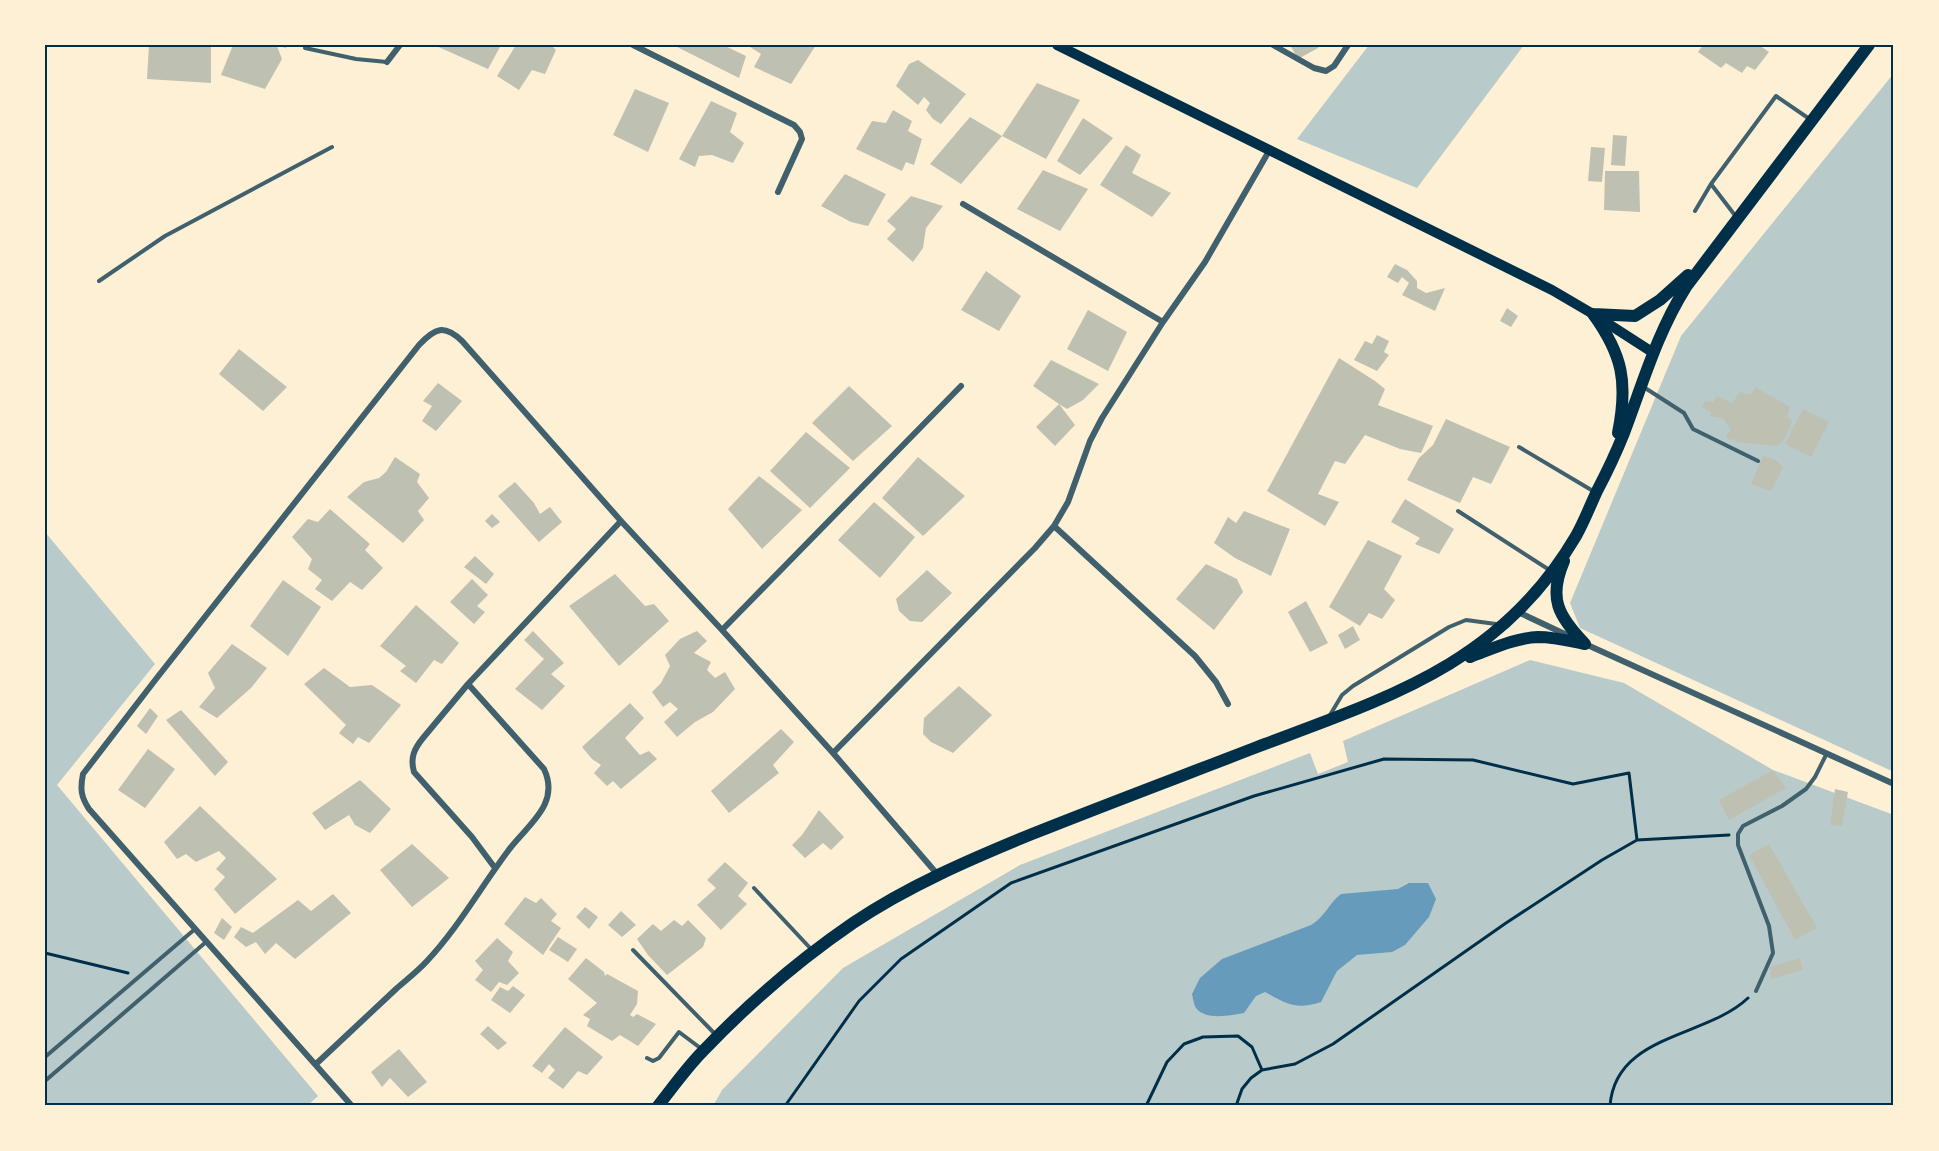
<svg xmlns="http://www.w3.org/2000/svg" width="1939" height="1151" font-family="Arial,sans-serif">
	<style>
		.green { fill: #b9caca }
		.water { fill: #669bbc }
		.building { fill: #bec0b2 }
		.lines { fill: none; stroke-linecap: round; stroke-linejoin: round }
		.path { stroke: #003049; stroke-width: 3 }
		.service { stroke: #3f606c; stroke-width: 4 }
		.minor { stroke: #3f606c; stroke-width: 6 }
		.secondary { stroke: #003049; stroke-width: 10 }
		.primary { stroke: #003049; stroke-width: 12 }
		.neatline { fill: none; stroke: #003049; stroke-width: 2 }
	</style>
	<rect width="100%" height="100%" fill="#fdf0d5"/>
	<path class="green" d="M1369 45H1524L1417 188 1297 139Z
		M1894 73V772L1580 628 1570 603 1681 336Z
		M45 532 155 664 57 785 318 1096 307 1106H45Z
		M1530 660 1624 683 1773 770 1894 815V1106H713L722 1090 843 968 1020 865 1310 753 1318 774 1348 762 1343 741Z"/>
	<path class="water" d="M1409 883H1428L1436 899 1429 917 1405 945 1392 952 1357 955 1337 971 1321 1002C1296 1010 1287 1004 1265 992L1256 996 1244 1013C1231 1015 1206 1021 1196 1008 1194 1005 1193 998 1192 994L1200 978 1222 959 1311 925C1326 916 1328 904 1341 894L1398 889Z"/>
	<path class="building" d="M149 45H211V83L147 79Z
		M233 45H288L286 48 277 46 282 59 265 89 221 75Z
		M434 45H501L488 69Z
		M516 45H551L556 50 545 74 532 70 519 90 497 76Z
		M673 45H723L746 56 739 78Z
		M747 45H816L791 84 754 67 761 54Z
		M1290 45H1319L1318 48 1298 59Z
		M1703 45H1759L1769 52 1755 70 1747 66 1742 73 1726 63 1721 68 1698 52Z
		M918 60 966 94 941 124 933 119 926 110 930 103 924 97 918 105 896 86 909 64Z
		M1037 83 1080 100 1046 159 1002 136Z
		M635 89 669 103 648 152 613 135Z
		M711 101 737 113 730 132 744 143 733 163 712 155 699 156 695 167 679 159Z
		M893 110 912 121 908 131 922 139 914 165 906 162 902 171 856 149 872 121 886 123Z
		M970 117 1002 136 961 184 930 164Z
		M1083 118 1113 138 1080 175 1057 161Z
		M1613 135 1627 136 1625 166 1611 165Z
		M1126 145 1141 155 1132 173 1171 193 1152 217 1100 185Z
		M1591 147 1605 148 1602 182 1588 181Z
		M1043 170 1088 189 1060 231 1017 209Z
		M1605 171H1639L1640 212 1604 210Z
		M845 174 886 194 868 226 851 222 821 206Z
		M911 196 943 206 926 228 923 248 913 262 887 239 896 229 887 221Z
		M1395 264 1407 270 1417 281V288L1426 293 1445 288 1435 311 1402 295 1409 283 1402 277 1398 283 1387 277Z
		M986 271 1021 296 999 331 961 310Z
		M1507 308 1518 316 1511 327 1500 321Z
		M1088 310 1127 332 1108 371 1067 349Z
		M1377 335 1389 341 1384 352 1389 355 1377 371 1354 360 1365 341 1372 344Z
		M239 349 287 387 263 411 219 374Z
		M1339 358 1375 381 1385 389 1378 405 1433 426 1421 453 1400 449 1365 435 1345 464 1335 461 1318 494 1339 502 1325 526 1267 491Z
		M1051 360 1099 384 1083 400 1067 409 1059 404 1075 425 1055 446 1036 427 1059 404 1033 386Z
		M438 383 462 401 436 431 422 421 432 406 423 401Z
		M849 386 892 426 853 461 812 423Z
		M1755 387 1790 407 1787 417 1792 421 1784 440 1777 446 1736 442 1734 439 1729 440 1726 435 1731 430 1723 418 1710 416 1711 412 1702 408 1705 401 1713 402 1717 396 1732 403 1740 392 1751 395Z
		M1803 409 1829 422 1811 457 1785 444Z
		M1446 419 1510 447 1491 484 1473 477 1460 503 1407 480 1419 458 1433 445Z
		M806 432 850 468 810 508 770 471Z
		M1763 456 1776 460 1783 467 1771 491 1751 484Z
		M395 457 420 474 417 482 429 498 418 511 424 520 403 543 347 497 364 482 379 478 386 472Z
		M918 457 965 496 923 536 882 498Z
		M759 476 802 510 762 549 728 509Z
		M515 482 534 503 540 514 550 507 562 522 539 542 498 496Z
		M1405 499 1454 529 1439 554 1415 544 1420 538 1391 522Z
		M874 502 915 537 880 578 838 540Z
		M330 509 370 544 365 550 383 568 362 590 350 582 332 601 315 589 322 580 308 569 312 559 292 537 308 519 318 522Z
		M1244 511 1290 529 1271 576 1235 558 1214 543 1228 517 1236 523Z
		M492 514 500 522 492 528 485 521Z
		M1368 540 1402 556 1384 589 1395 600 1382 619 1369 613 1360 626 1329 607Z
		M475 556 494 574 486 584 464 567Z
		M1206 564 1237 579 1243 592 1214 630 1176 599Z
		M927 570 952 593 922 622 910 621 899 611 896 599Z
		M615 574 645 606 654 604 669 621 619 666 569 606Z
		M472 579 488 595 477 606 485 612 474 624 450 602Z
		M283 580 321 607 288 656 250 626Z
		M1306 601 1328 643 1310 652 1288 612Z
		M416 605 459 643 442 664 434 660 416 683 400 671 406 666 380 646Z
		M1353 626 1360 640 1345 649 1338 635Z
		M533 631 564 663 551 674 565 686 542 710 515 689 544 659 524 640Z
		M697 631 707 641 694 653 711 662 707 670 715 678 725 672 735 689 713 712 695 722 677 737 664 722 678 709 670 702 663 707 652 692 661 683 670 666 665 655 680 639Z
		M232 644 267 668 251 688 217 718 199 707 215 688 208 673Z
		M324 668 350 687 372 685 401 705 369 743 358 737 353 744 339 733 346 725 304 684Z
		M959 686 992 715 953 753 931 742 923 734 924 718Z
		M630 703 644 718 625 738 640 755 649 751 657 759 621 789 613 781 607 786 594 773 601 765 592 759 582 747Z
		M150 708 158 716 146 734 137 726Z
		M181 710 228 762 215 776 166 720Z
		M781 729 794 742 773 765 779 773 729 813 711 791Z
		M148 749 175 769 145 808 118 790Z
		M1773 770 1786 788 1729 820 1719 800Z
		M360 780 391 809 370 833 355 825 349 815 325 830 312 813Z
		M1835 789 1848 792 1842 826 1830 825Z
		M200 806 277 879 235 914 214 889 225 877 216 869 226 858 219 851 196 862 186 854 177 859 164 842Z
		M819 810 844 837 831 850 823 843 805 858 792 845 802 835Z
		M412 844 449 878 412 907 380 870Z
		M1769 844 1817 928 1795 940 1749 855Z
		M725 862 748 883 738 896 747 904 721 930 697 905 716 888 707 880Z
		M333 894 351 913 295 959 276 943 265 954 256 942 246 947 234 937 241 927 253 933 298 900 311 911Z
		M525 897 536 903 541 898 557 914 551 921 561 928 543 955 504 924Z
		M585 907 598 917 589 929 576 917Z
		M621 911 636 925 622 937 608 925Z
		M222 918 232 927 224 940 214 933Z
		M674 920 682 926 688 920 706 938 703 947 667 975 648 955 637 939 653 924 661 931Z
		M558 937 577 949 568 962 549 950Z
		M497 938 513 952 508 961 519 973 507 985 499 982 491 992 475 980 483 970 475 961Z
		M586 958 604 972 605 976 607 974 638 991 637 1004 630 1015 633 1017 637 1014 656 1024 638 1046 620 1035 612 1041 587 1026 590 1019 583 1015 597 1003 568 979Z
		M1800 958 1803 970 1771 979 1770 967Z
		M513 986 525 995 510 1013 491 1000 500 987 508 991Z
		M488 1026 507 1043 498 1050 480 1034Z
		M565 1027 603 1057 587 1075 578 1071 563 1089 548 1078 555 1070 549 1064 542 1073 532 1066Z
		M399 1049 427 1082 408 1097 390 1078 382 1087 371 1072Z"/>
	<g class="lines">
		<path class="path" d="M45 953 128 973
			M785 1106 859 1001 901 959 1011 883 1254 796 1384 759 1473 760 1573 784 1629 773 1637 840
			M1146 1106 1167 1062 1184 1044 1203 1037 1238 1036 1252 1047 1262 1070
			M1236 1106 1242 1089 1251 1078 1262 1070 1295 1064 1333 1044 1506 923 1602 860 1637 840 1729 835
			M1610 1106C1615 1034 1706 1038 1748 998"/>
		<path class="service" d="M305 48 356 59 387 62
			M1711 184 1737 218
			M1695 211 1711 184 1776 96 1811 120
			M99 281 165 236 332 147
			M1642 386 1684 413 1693 429 1758 461
			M1519 447 1593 491
			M1458 511 1551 571
			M1330 715 1342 695 1353 686 1449 627 1466 620 1496 624
			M754 888 811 949
			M633 950 715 1034
			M1756 991 1773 953 1769 926 1738 845V834L1743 826 1782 806 1806 789 1815 777 1826 755
			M45 1057 195 929
			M647 1058 653 1061 659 1058 679 1032 703 1050
			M45 1081 206 942"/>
		<path class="minor" d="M633 45 794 125 800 132 802 139 778 192
			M1273 45 1314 68 1326 71 1334 66 1348 45
			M387 62 400 45
			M963 204 1163 322
			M1054 526 1195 656 1216 682 1228 704
			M1518 612 1569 636
			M722 630 961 386
			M1583 643 1894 784
			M833 753 1035 548 1054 526 1068 502 1090 441 1102 418 1163 322 1205 262 1269 151
			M495 868 472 837 414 772C410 758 414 749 423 738L468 684 621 521
			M316 1064C343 1039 369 1014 396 989 406 980 418 971 427 961 458 928 481 887 508 851 526 826 561 805 544 769L468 684
			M352 1106 89 809C81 797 80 789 83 774L156 679 419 345C435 328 444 324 462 341L621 521 722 630 833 753 938 875"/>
		<path class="secondary" d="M1057 45 1552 290 1593 314 1652 352"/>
		<path class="primary" d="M1593 314C1623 355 1628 383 1618 433
			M1593 314 1635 316 1660 300 1688 275
			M1564 561C1548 598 1558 616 1585 644
			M1470 657C1492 649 1515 638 1538 637 1554 637 1570 641 1585 644
			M658 1106C673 1087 687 1067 704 1050 749 1003 799 960 853 923 908 886 971 859 1032 834 1107 804 1182 776 1257 747 1387 698 1501 664 1576 536 1584 522 1590 506 1597 491 1607 472 1616 453 1624 433 1643 383 1657 333 1686 287L1869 45"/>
	</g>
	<rect width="1939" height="1151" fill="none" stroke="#fdf0d5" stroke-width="93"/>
	<rect x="46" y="46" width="1846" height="1058" class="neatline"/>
</svg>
